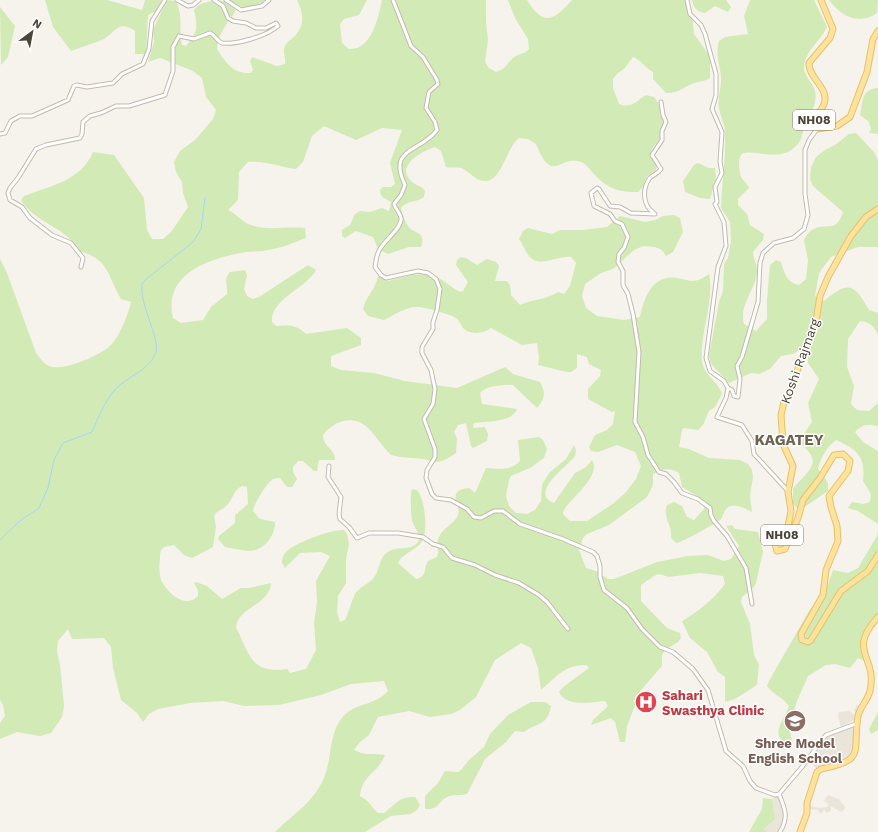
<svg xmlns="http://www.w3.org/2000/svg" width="878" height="832" font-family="'Work Sans',sans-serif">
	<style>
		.residential { fill: #eae5da }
		.green { fill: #d2eab5 }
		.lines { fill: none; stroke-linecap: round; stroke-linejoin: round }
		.stream { stroke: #a9d4f2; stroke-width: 1 }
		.minor-casing { stroke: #c2bbae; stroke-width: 5 }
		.primary-casing { stroke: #e6c16a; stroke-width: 7 }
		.minor { stroke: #fff; stroke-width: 3 }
		.primary { stroke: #ffe39c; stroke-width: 5 }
		.labels { text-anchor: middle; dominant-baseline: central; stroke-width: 3; stroke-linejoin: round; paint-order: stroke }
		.shield { fill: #fff; stroke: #817c74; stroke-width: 1 }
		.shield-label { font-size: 12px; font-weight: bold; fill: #4b4439 }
		.street-label { font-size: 13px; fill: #4b4439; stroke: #fff }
		.health-label { font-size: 13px; font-weight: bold; fill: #be3a42; stroke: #fff; text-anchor: start }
		.education-label { font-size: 13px; font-weight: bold; fill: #785e54; stroke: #fff }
		.quarter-label { font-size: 15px; font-weight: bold; fill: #6e6250; stroke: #fff }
	</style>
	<rect width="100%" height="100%" fill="#f6f3ec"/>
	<path class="residential" d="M857 705 861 707 854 720 841 727 838 717 839 712 849 711 856 716 854 710Z
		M852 727 855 728 853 749 850 759 816 769 813 765 807 764 826 736Z
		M775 795H779L784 811 785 820 779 832H767L764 829 775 819 772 799Z
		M828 795 839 799 845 807 843 811 841 812 831 806V811L827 813 824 810 821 814 818 810 809 809V806L820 808 827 807 829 804 824 801Z"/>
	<path class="green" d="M45 0H107L142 10 145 0H162L156 11 148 15 146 54H135V31C117 19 116 33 102 40 92 44 81 47 71 51L53 27Z
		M169 0 176 2C184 17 178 29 182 45L186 46C198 32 198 28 194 10 199 2 213 0 223 1 228 3 232 7 236 10 228 23 218 33 217 49 226 63 233 74 251 73L253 70 250 61 252 57 277 66 285 64C286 58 282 51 285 46 287 42 291 39 294 37 305 25 304 14 297 0H367L359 15 344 19 340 24 342 43 349 49C372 50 378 18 382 0H486V22L488 40 485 62 489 68 496 72C509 68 507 60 518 55 523 53 526 53 529 49L528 39 515 18 508 0H527C544 27 553 21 572 0H685L687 10 692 15 694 34 710 56V78C704 82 700 81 694 83 683 87 678 94 666 93L653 79V72C645 68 641 60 633 57L624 69 618 73 613 79V88L619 104C632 109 636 101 646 95L654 97C663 108 666 125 660 138 658 143 650 148 651 154 651 157 655 162 657 165L656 170 647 176 642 188 638 192C618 193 605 187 592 172 589 168 585 163 581 162 559 154 553 186 536 144L528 139 519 138C505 149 502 183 483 181 475 180 469 171 461 168 457 167 451 168 446 167L441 151 435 147C422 151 394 166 412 182 417 186 422 186 425 191L424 197C416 203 407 200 401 208 402 214 405 221 408 226 413 234 427 231 421 247H409L388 254 378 249 373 237 356 231 345 238 342 236V230L350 225 355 214 360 211 370 212 382 208 389 211 391 202C385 198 380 198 380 190L383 187H391L395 184 390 163 402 130 382 128 356 140 324 126 312 136 303 162 296 169C280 167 264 160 248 162L239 172 238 200 228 210C235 213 240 219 246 223 264 232 286 226 305 228L306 238C293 243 281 248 268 250 260 252 253 251 246 252 211 258 162 273 173 318L181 323 203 320 211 307 227 294C228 285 223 280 230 272L245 270 247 275 244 289 247 296 253 299 259 297 308 265 316 270C307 288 270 299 272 322L276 326C290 325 297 325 306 334L347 328 361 338V345L331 356V366L341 370 374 373 405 381 457 388 505 367 513 374 540 382C546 393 545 399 537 408L513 385C503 385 487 385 480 393L482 404 517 409C512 423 486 421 474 423L473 428 485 427 488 434 487 441 473 448 471 446 466 423 458 425 454 432 457 438 456 453C450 457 445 461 437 462 431 463 428 459 423 459 416 458 395 458 390 454 382 446 376 436 368 428 353 414 334 421 323 435 322 446 336 450 335 460H319L317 471H314L303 461H298L293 467V472L297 479 292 487H287L280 478C276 478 273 478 271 481 266 484 253 506 253 511L260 519 275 522C275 529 273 534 269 540 257 556 243 550 225 547L218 539 219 536 235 523V515L248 504 247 487 242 486C233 490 233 500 226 506 221 511 217 510 214 516L216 527 213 547 192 558 184 555 174 545C170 546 164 546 162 549 160 551 160 555 160 558 159 566 159 572 161 580 167 592 185 610 198 596V590L194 583 196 582 207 586 222 599 241 588H249L271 583C270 605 238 607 236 627 237 631 240 634 241 638 252 663 258 673 287 669L290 673 306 669 316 650 314 623 317 602 316 581 330 556 321 552 300 553 285 568 282 563C282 559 283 555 286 552 294 543 332 529 344 530L347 534 349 544 346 559V583L338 596 337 612 340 622 345 620C349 612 351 602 355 594 360 586 371 583 375 576 380 568 379 557 388 552 398 545 410 552 418 542 420 532 415 529 412 521 411 515 410 493 412 489L417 490C425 498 429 535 421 543 414 551 403 553 398 563L416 579C428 576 423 569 428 561L437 557C440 550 435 542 440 535 444 528 453 524 457 517 464 506 443 491 469 488L475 493 486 468C497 469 512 471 520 461L518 440 539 437 543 440 547 449 544 458 530 468 511 476 509 480 506 496 509 506 516 513 527 514 535 510 541 501 542 485 544 481 550 472 566 459 574 445 576 451 575 456C568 466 528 493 554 503L575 473 586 467 592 460C603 478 562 504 563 514L570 521H587L614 503 626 492 636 479 641 466 635 452 617 445 598 452 591 451 589 447 595 435 607 430 613 424 615 411 612 412 588 399V389L600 376 601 370 589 364 587 357 577 354V368L571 372H567L538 365 539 357 537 343 522 345 491 328C484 334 470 335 463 328 461 325 459 320 456 318 452 315 425 307 418 307 407 306 394 315 384 320L368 316 363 309C366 296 376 289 378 276L387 281C404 278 419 270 436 277 445 280 451 288 460 292L463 291 468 282 456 265 457 260 461 257 466 258 477 265 487 259 496 262 499 266 495 281H507L510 285 511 295 520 305C533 299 546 300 558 292L564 294 570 286 576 263 571 257C560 255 540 267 531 258 526 254 523 244 519 239L523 231 528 228 552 234 560 230H583L607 227 620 216 645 222 655 220 663 216 674 215 680 218 683 232 673 252 666 256 662 250 655 247 643 246 634 250 613 269 601 273 585 284 582 296 586 308 597 316 624 320 640 317C644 297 653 274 677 278 692 281 695 284 709 274 715 301 699 336 702 361 704 376 718 381 722 394L715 407 709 411 703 425 698 430 684 428 682 430 679 447 689 449 709 458 740 460 748 464 752 470 753 477 750 496 752 512C746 509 738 504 731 506 724 507 724 516 720 520 715 524 681 543 676 543L671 538C673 526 662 517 667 505L674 502 682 506 687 517 694 520 704 509 705 501 682 487 679 473C669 467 663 469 653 474V485L647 497 609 525 587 534 583 538 579 550 586 568 596 571 608 579H614L657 562 688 556 708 555 724 561 731 559 739 546 726 526 732 525 735 529 758 532 763 552 756 583 754 587 742 597 741 602 750 624 754 655 759 664 757 685 735 699 725 702V677L718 672 707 652 690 638 682 621C699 611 713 600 725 584L723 576 700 573 669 577 659 574 654 576 641 585V601L667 628 680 633 681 638 678 642 665 650 662 655V666L635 697 636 703 627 726 625 742H620L615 722 611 718 591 725 593 720 608 706 605 701C590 702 567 708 559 692L563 687 589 668 586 665C563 665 557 677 541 690L538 668 531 648 521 643 495 660 476 697 460 710 451 714 430 717 409 711 378 717 369 735 360 742 354 750C365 756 374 753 385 755 378 774 362 774 360 796 372 803 369 805 378 813H384C395 805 399 796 415 797L420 805 417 810 411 814 391 816 365 832H275C293 814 316 801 325 775 332 756 329 734 342 718 356 701 374 707 388 691L384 681 351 684 321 695 279 705 244 706 223 701 190 703 158 709 149 714 143 722 137 713 121 700 113 668 111 647 104 638 72 639 68 629 58 641 57 652 60 664 64 706 62 717 51 733 40 736 17 732 0 739V723L5 716 3 705 0 700V259L7 273 36 353C40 358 43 363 49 366 63 372 102 355 112 344 121 333 128 315 131 302L121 299C107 275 109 258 78 251 67 226 35 224 21 200L24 196C50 186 81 181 93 152L114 155 144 198 147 230 152 239H163L171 232 188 207 183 193 182 182 176 172 174 162 180 151 196 139 213 119 216 110 206 97 202 78 193 71 160 58 148 62 154 42 153 30 166 2Z
		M229 0H266C254 8 241 11 229 0Z
		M692 0H726L731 7 728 12 715 6 705 13C697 12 693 7 692 0Z
		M750 0H814L827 27C821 40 805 52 804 66 803 76 813 82 815 91 818 105 809 116 804 128 802 134 802 140 797 145 780 165 747 146 741 155 738 160 739 167 740 173 740 179 747 182 749 188L738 199V205L747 214 750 225 764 234 763 240 753 252C753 257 756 262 757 267 759 287 738 303 744 324L756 331 767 319V300L770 265 776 260 781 262C785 274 786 282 799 285L806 279 808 260 804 240C806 237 808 232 812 230 826 221 836 235 843 212L813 186 810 179 811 167 816 157 825 150 835 145 849 134 856 133 874 152 878 160V247H858L831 257 819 273 815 296 824 301C849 280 854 284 869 310L878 313V335C874 326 870 322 860 321L848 339 847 367 854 386 851 404 857 410 869 411 878 403V426C868 424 862 424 855 432L863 442 878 451V524L858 511 848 508 852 502 863 504 870 502 871 494 863 481C866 457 857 449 836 440 826 448 821 457 818 469L828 483V491L803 508 798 509 793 504V489C798 481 817 468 812 457 810 452 805 448 802 444L803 435 812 422 808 403 819 379 808 363V356L800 350 793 354 781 356 770 369 759 374 751 373 729 383 711 364 709 356 719 302 723 291 724 264 728 258 731 241 730 222 721 208C722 182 726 157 725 132 725 124 720 116 719 108 717 98 722 87 721 77 720 63 715 57 719 41L725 37 748 34 744 16Z
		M829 0H878L877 13C858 26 841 16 829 0Z
		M0 7 15 26 8 57 1 65Z
		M878 88V134L869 133 871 129 869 122 860 115C863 102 861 89 878 88Z
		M698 163 709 168H715L716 178 710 199 700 198 685 192 683 181 694 165Z
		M878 530V621C866 635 865 640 869 658L866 662 858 658 850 668 835 664 826 665 808 676 797 701 789 728 792 741 785 743C770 734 785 718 789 706 783 697 772 694 767 686L769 681 809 611 828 585 833 570 848 573 858 568 877 536Z
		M531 702H545L551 706C548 726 536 723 524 732L515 731 506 742 485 759 467 794C461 796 453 794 447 797 437 802 440 810 425 809V796L438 783 445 771 458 772 461 770 469 760 484 747 490 734 508 715Z
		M878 712V730L871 734 869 729Z
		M763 798 772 799 775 819 764 829 767 832H749L762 809Z"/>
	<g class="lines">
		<path class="stream" d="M0 540 21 520 39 508 48 488 54 460 63 443 92 432C98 418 104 403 114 391 126 376 149 372 156 352 160 338 139 304 142 284L145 280 193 242 201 229 205 198"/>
		<g class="minor-casing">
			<path id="minor" d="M177 0 188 6 193 5 199 0
				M226 0 241 10 262 6 269 0
				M393 0 411 46 423 57 437 80 438 84 429 92 426 108 435 122 437 130C420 153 387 147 405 185L401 195 394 204C395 208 400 213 401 218 403 227 384 241 380 249 376 255 376 261 375 267L381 275 386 278 418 271 428 273 436 279 440 289 437 310 433 322V329L422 347V353L431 370 435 389 433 404 424 419 435 449V457L427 470 426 478 432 494 436 498 451 500 467 509 474 517 481 518 494 511H503L520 524 563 539 593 552 597 556 600 566V577L604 590 627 608 642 629 660 647 673 652 693 669 708 690 726 751 743 766 750 781 756 788 775 795 779 794
				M687 0 690 14 701 25 705 34 716 74V95L712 109 722 132 720 162 722 173 715 187 717 202 715 204 724 222 726 246 718 267 706 358 710 371 724 381 728 388 726 398 717 417 742 425 752 441 754 454 788 491
				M0 134 5 133 11 121 20 116H32L68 100 74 86 77 85 87 87 113 83 122 74 143 64 149 49 152 21 165 0
				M654 213C643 206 642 190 649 179 652 175 658 174 661 169L652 155 662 140V131L666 122 663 115 661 102
				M655 214 631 213 620 207 610 206 599 189 597 188 591 193 594 206 610 214 615 221 622 224 628 237 624 248 619 254 618 262 623 271V285L628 294 633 314 639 352 635 422 643 437 648 455 659 472 666 474 674 482 682 493 698 499 710 508 711 515 714 521 727 536 746 568 752 604
				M81 267 83 258 71 243 52 235 30 218 22 207 10 200 8 193 10 188 18 178 36 149 46 145 80 138 82 134 83 122 90 116 101 113 116 106H129L165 95 173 71V47L179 36 194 39 210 33C216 35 216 41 222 43 236 45 267 36 278 26L276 23 266 28H256L246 23 233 21 228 18 223 6 214 0
				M728 388 732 390 734 396 738 397 740 379 737 366 742 357 758 302 760 263 763 253 774 243 793 238 804 229 808 215 805 194V150L809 140 817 129
				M329 466 328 477 341 497 339 514 340 519 349 527 357 538 369 533H398L423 537 433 544 443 547 452 558 475 565 495 575 519 583 539 595 547 602 568 629
				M780 832C789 817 785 809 779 794L802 767 826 735 858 723"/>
		</g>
		<g class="primary-casing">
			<path id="primary" d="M821 0 833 29 830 38 809 63C808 78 830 88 824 104 822 110 817 115 813 121L814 127 817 129 837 126 850 117 867 72 873 39 878 31
				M878 209 866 217 851 236 828 277 820 296 816 321 799 365 793 385 784 402 781 415 783 444 793 466 788 492 791 511 788 526 775 544 777 551 785 549 798 518 803 500 820 478 834 455 843 454 850 461 848 471 829 496 831 507 837 526 838 541 826 570 823 595 801 634 802 640 808 642 811 640 841 591 868 571 878 555
				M800 832 807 813V803L817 772 821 769C867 760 852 753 858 716 860 707 868 700 870 691 878 656 846 652 878 617"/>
		</g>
		<use href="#minor" class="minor"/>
		<use href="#primary" class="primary"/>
	</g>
	<defs>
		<g id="hospital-disc" transform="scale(1.15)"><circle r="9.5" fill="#e0444e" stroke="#fff"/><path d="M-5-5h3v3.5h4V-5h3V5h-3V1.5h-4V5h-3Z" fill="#fff"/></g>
		<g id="school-disc" transform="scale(1.15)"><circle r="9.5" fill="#8d6e63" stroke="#fff"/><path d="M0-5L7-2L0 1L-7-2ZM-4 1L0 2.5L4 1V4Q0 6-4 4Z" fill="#fff"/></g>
	</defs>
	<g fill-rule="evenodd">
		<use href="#hospital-disc" x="646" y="702"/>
		<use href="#school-disc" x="795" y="721"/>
	</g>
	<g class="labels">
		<g class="shield">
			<rect x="793" y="110" width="42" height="20" rx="3"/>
			<rect x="761" y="525" width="42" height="20" rx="3"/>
		</g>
		<g class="shield-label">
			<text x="814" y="120">NH08</text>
			<text x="782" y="535">NH08</text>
		</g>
		<g class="street-label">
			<text transform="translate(800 361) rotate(-70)">Koshi Rajmarg</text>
		</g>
		<g class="health-label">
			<text x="662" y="695">Sahari<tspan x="662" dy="15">Swasthya Clinic</tspan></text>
		</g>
		<g class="education-label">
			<text x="795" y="743">Shree Model<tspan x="795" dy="15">English School</tspan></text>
		</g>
		<g class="quarter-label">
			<text x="789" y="440">KAGATEY</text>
		</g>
	</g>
	<g transform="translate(32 32) rotate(32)" stroke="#ffffff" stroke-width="3" paint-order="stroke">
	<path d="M0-3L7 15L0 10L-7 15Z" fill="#4b4439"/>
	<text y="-6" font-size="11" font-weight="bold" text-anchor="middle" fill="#4b4439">N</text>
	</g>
</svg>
